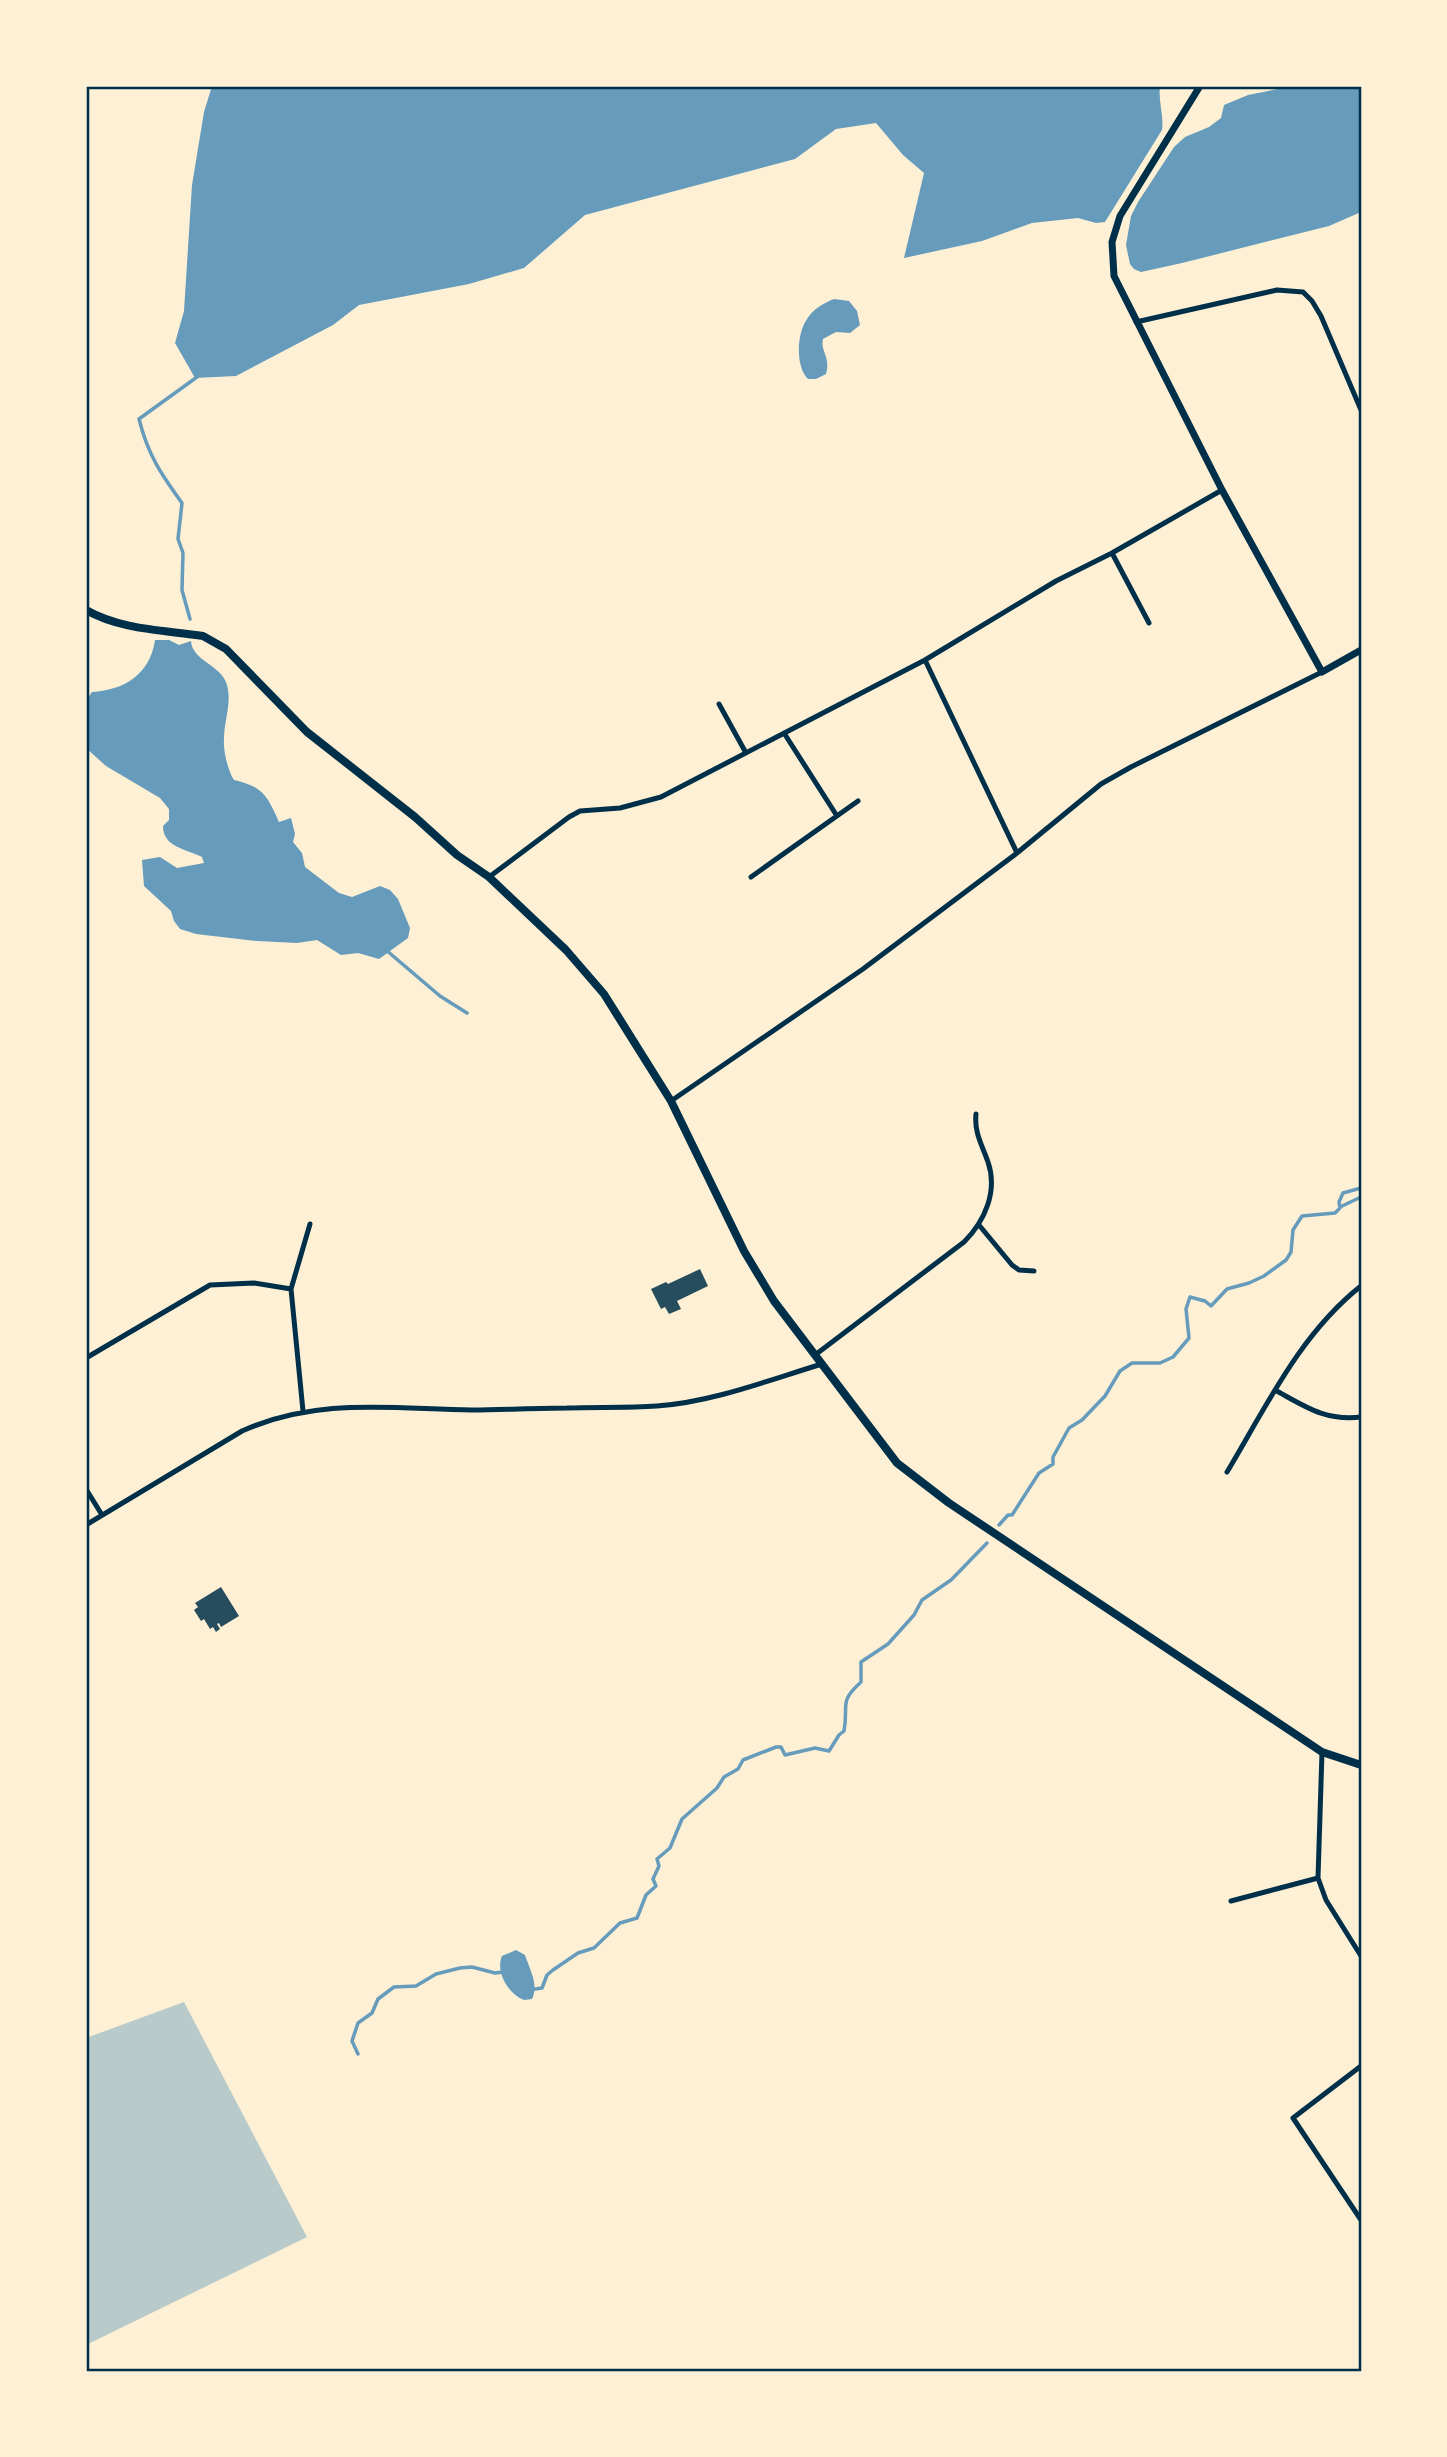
<svg xmlns="http://www.w3.org/2000/svg" width="1447" height="2457" font-family="'Sofia Sans Condensed',sans-serif">
	<style>
		.green { fill: #b9caca }
		.water { fill: #669bbc }
		.lines { fill: none; stroke-linecap: round; stroke-linejoin: round }
		.stream { stroke: #669bbc; stroke-width: 3.5 }
		.building { fill: #264d5e }
		.minor { stroke: #003049; stroke-width: 5 }
		.tertiary { stroke: #003049; stroke-width: 7 }
		.secondary { stroke: #003049; stroke-width: 8 }
		.neatline { fill: none; stroke: #003049; stroke-width: 2.5 }
	</style>
	<rect width="100%" height="100%" fill="#fdf0d5"/>
	<path class="green" d="M184 2002 307 2237 86 2345V2038Z"/>
	<path class="water" d="M212 86H1160C1158 101 1164 115 1162 130L1105 222 1096 223 1078 218 1032 223 982 241 904 258 924 173 903 155 876 123 836 129 795 159 585 215 524 268 469 284 359 305 333 325 236 376 195 378 175 343 184 311 192 185 204 112Z
		M1293 86H1361V212L1329 226 1182 263 1141 272 1134 269 1130 264 1126 245 1131 216 1138 202 1174 147 1185 137 1209 127 1221 118 1224 105 1248 95Z
		M834 299 849 301 857 311 860 325 850 333 836 332 823 339C820 351 831 357 826 374L816 379H808C795 366 797 333 807 319 813 309 824 303 834 299Z
		M155 640H169L179 645 191 641C192 661 222 665 227 685 232 703 224 721 224 739 223 751 228 771 234 780 264 787 267 796 279 822L291 818 295 834 293 842 302 853 305 867 339 893 352 897 380 886 390 890 398 899 410 928 408 938 379 959 358 953 341 955 317 940 297 943 257 941 196 934 180 929 174 921 171 911 144 886 142 860 160 857 177 868 204 863 202 857C186 849 163 847 163 826L169 820V809L160 798 106 766 86 748V701L92 692C125 690 150 674 155 640Z
		M516 1950 525 1955C530 1970 539 1985 532 1999L524 2000C509 1994 495 1973 502 1956Z"/>
	<g class="lines">
		<path class="stream" d="M190 619 182 590 183 553 178 539 182 503C161 474 148 455 139 419L197 377
			M386 950 440 996 467 1013
			M1340 1207 1361 1197
			M999 1525 1008 1515H1012L1039 1473 1053 1464V1457L1069 1428 1082 1420 1105 1396 1120 1371 1132 1363H1160L1173 1357 1189 1338 1186 1309 1190 1297 1205 1301 1211 1306 1227 1289 1249 1283 1264 1276 1286 1260 1291 1252 1293 1230 1302 1216 1335 1213 1340 1208 1339 1202 1343 1193 1361 1188
			M535 1989 542 1988 547 1975 553 1970 578 1953 594 1948 620 1923 637 1918 646 1895 656 1886 653 1879 659 1866 657 1859 670 1848 682 1819 717 1788 724 1777 738 1769 743 1760 776 1747H781L785 1755 815 1748 829 1751 839 1735 844 1731C849 1704 838 1703 861 1682V1662L888 1644 914 1615 922 1600 951 1580 987 1543
			M358 2054 352 2041 358 2023 372 2013 378 1999 394 1987 416 1986 436 1974 460 1968 472 1967 495 1973 503 1972"/>
	</g>
	<path class="building" d="M700 1269 708 1286 677 1301 681 1309 669 1314 665 1307 661 1309 651 1289 666 1282 668 1284Z
		M221 1587 239 1616 221 1627 219 1623 217 1624 220 1629 216 1632 213 1627 210 1629 204 1619 201 1621 194 1610 198 1607 195 1603Z"/>
	<g class="lines">
		<path class="minor" d="M1136 322 1277 290 1303 292 1312 301 1321 316 1361 410
			M1112 553 1149 623
			M925 660 1017 853
			M719 704 746 753
			M784 733 837 816
			M489 877 569 817 580 811 620 808 661 797 925 660 1056 581 1112 553 1222 490
			M751 877 858 801
			M671 1101 863 969 1017 853 1101 784 1131 767 1322 672
			M979 1225 1012 1265 1019 1270 1034 1271
			M815 1355 964 1242C985 1221 998 1191 988 1162 982 1145 974 1132 976 1114
			M86 1358 210 1285 254 1283 291 1289
			M1275 1390C1306 1407 1325 1421 1361 1417
			M303 1411 291 1289 310 1224
			M1227 1472C1266 1407 1300 1334 1361 1286
			M86 1489 102 1515
			M86 1525 242 1431C318 1397 391 1409 472 1410 503 1410 535 1408 567 1408 597 1407 628 1408 657 1406 713 1402 769 1380 822 1364
			M1322 1752 1318 1878 1326 1900 1361 1956
			M1231 1901 1318 1878
			M1361 2066 1293 2118 1361 2220"/>
		<path class="tertiary" d="M1200 86 1120 216 1112 242 1114 276 1222 490 1322 672 1361 650"/>
		<path class="secondary" d="M86 610C121 630 164 630 203 636L226 649 307 732 415 817 457 855 489 877 566 950 604 994 671 1101 744 1251 774 1301 897 1463 949 1503 1322 1752 1361 1765"/>
	</g>
	<rect width="1447" height="2457" fill="none" stroke="#fdf0d5" stroke-width="175"/>
	<rect x="88" y="88" width="1272" height="2282" class="neatline"/>
</svg>
